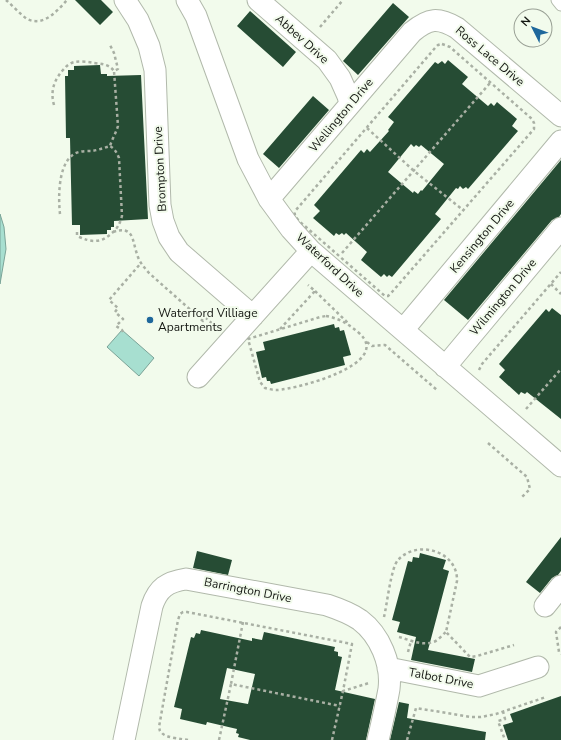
<svg xmlns="http://www.w3.org/2000/svg" width="561" height="740" font-family="'Nunito Sans',sans-serif">
	<style>
		.water { fill: #a7dfd0; stroke: #7ba397 }
		.building { fill: #264c34; fill-rule: evenodd }
		.lines { fill: none; stroke-linecap: round; stroke-linejoin: round }
		.service-casing { stroke: #b1b9ab; stroke-width: 13 }
		.minor-casing { stroke: #b1b9ab; stroke-width: 23 }
		.path { stroke: #a9b0a4; stroke-width: 2.5; stroke-dasharray: 3 3; stroke-linecap: butt }
		.service { stroke: #fff; stroke-width: 11 }
		.minor { stroke: #fff; stroke-width: 21 }
		.poi-dot { fill: #1e679b; stroke: #f2fbec; stroke-width: 1.5 }
		.labels { text-anchor: middle; dominant-baseline: central; stroke-width: 4; stroke-linejoin: round; paint-order: stroke }
		.street-label { font-size: 12px; fill: #141712; stroke: #f2fbec }
		.poi-label { font-size: 12px; fill: #141712; stroke: #f2fbec; text-anchor: start }
	</style>
	<rect width="100%" height="100%" fill="#f2fbec"/>
	<path class="water" d="M0 214 4 227 6 249 0 284Z
		M122 330 154 358 139 376 107 347Z"/>
	<path class="building" d="M75 0H101L113 12 100 25Z
		M393 3 409 17 358 75 343 61Z
		M250 11 296 52 283 67 237 26Z
		M448 60 468 77 462 84 488 106 491 103 494 106 497 102 517 119 512 126 518 131 468 189 466 187 463 189 460 186 458 189 456 188 435 214 441 219 392 277 389 275 387 277 384 274 381 277 361 260 367 252 346 233 344 235 342 233 339 235 336 233 334 236 313 218 320 211 314 205 361 150 364 153 367 149 370 152 389 131 388 130 394 122 388 117 435 62 438 64 442 61 445 64ZM411 144 414 147 416 145 419 147 421 145 444 164 422 191 421 190 418 194 414 191 413 193 388 172Z
		M100 65 101 74H107V76L141 75 148 219 114 221V227H111V230H107V234L80 235V225H72L70 138H66L65 76H68V70H74V66Z
		M313 96 329 110 279 168 263 154Z
		M561 160V214L559 217 552 220 468 320 444 300Z
		M552 308 561 315V419L527 392 525 394 521 392 519 395 499 377 505 370 499 364 546 309 549 312Z
		M334 324 335 328 339 327 340 331 344 330 351 355 343 357 345 365 271 384 270 381H267L266 377 262 378 256 352 265 350 263 342Z
		M561 537V571L558 575 552 578 540 593 526 582Z
		M197 551 232 560 228 575 193 568Z
		M420 553 446 560 443 569 449 571 428 650 475 659 472 672 411 660 416 637 397 632 400 622 392 620 408 561 412 562 413 557 419 558Z
		M201 630 252 641V638L262 640 264 632 335 647 334 651 338 652V656L342 657 335 690 375 699 366 740H250L238 737 239 734 236 733 237 729 207 722 206 725 180 719 182 709 174 707 191 637 194 638 196 633 200 634ZM227 668 255 674 248 704 220 699Z
		M561 696V740H508L503 725 513 722 510 714Z
		M399 702 409 704 407 718 486 732 485 740H390Z"/>
	<g class="lines">
		<g class="service-casing">
			<path id="service" d="M557 0 561 5"/>
		</g>
		<g class="minor-casing">
			<path id="minor" d="M125 0 138 20 149 46 155 70 160 205 163 221 169 237 179 252 253 316
				M187 0 196 16 248 159 269 199 291 229 311 251 561 466
				M258 0 327 60 340 78 348 96 350 104
				M269 199 412 32C429 18 438 17 457 28L561 116
				M403 330 561 141
				M445 367 561 228
				M198 377 311 251
				M545 606 561 586
				M388 668 479 686 538 667
				M124 740 152 606C158 588 167 582 186 579L327 605C339 609 350 613 360 620 380 635 392 664 389 689 386 706 382 723 378 740"/>
		</g>
		<path class="path" d="M6 0C13 6 20 14 27 19 44 27 57 11 67 0
			M320 27 343 0
			M442 44 445 45 450 47 532 119 534 123V129L392 292 388 296H385L299 221C296 217 293 215 296 210L435 48 438 45Z
			M54 105C50 91 54 79 65 68 67 65 72 62 75 62 81 61 89 62 94 63 102 64 109 64 114 71L118 69 114 53 110 45
			M367 128 414 171 463 210
			M60 214C58 196 58 157 79 152 83 151 88 151 92 151 98 150 104 148 110 146 112 139 116 133 118 126L114 71
			M77 232V236C92 243 101 243 112 233 118 228 120 223 122 216L119 158C117 153 115 149 110 146
			M113 232C134 225 132 240 137 254 139 262 144 267 149 273L203 321 206 318 216 327
			M342 253 490 83
			M551 284 561 294
			M315 291 349 324
			M326 316C338 318 349 324 359 333 394 364 297 389 277 390 273 390 269 389 265 388L260 382 248 339 320 317Z
			M280 329 315 291 308 285
			M123 332 122 330 116 326 123 319 115 312 118 308 109 300 141 263
			M367 342 372 346 385 345 437 390
			M479 370 482 364 561 272
			M526 409 561 369
			M488 443 527 477 530 489 522 497
			M384 617C387 605 391 567 398 560 417 539 458 551 457 581L446 632 470 657 477 656 514 645
			M243 622 231 684 340 706
			M561 627 556 632 559 652 561 654
			M399 637C410 640 422 646 433 642 438 641 442 635 446 632
			M408 652 411 641
			M503 711 505 719 498 721 505 740
			M188 740C182 739 166 738 162 733 159 731 160 730 159 727L178 620 180 614 183 612H187L352 644 343 691 369 683
			M219 740 231 684
			M332 740 343 691
			M407 740 416 708 471 717H481L496 714 546 697"/>
		<use href="#service" class="service"/>
		<use href="#minor" class="minor"/>
	</g>
	<circle class="poi-dot" cx="150" cy="320" r="4"/>
	<g class="labels">
		<g class="street-label">
			<text transform="translate(302 39) rotate(42)">Abbev Drive</text>
			<text transform="translate(490 56) rotate(40)">Ross Lace Drive</text>
			<text transform="translate(341 115) rotate(-50)">Wellington Drive</text>
			<text transform="translate(160 169) rotate(-93)">Brompton Drive</text>
			<text transform="translate(482 236) rotate(-50)">Kensington Drive</text>
			<text transform="translate(330 265) rotate(43)">Waterford Drive</text>
			<text transform="translate(503 297) rotate(-50)">Wilmington Drive</text>
			<text transform="translate(248 590) rotate(11)">Barrington Drive</text>
			<text transform="translate(441 678) rotate(11)">Talbot Drive</text>
		</g>
		<g class="poi-label">
			<text x="158" y="313">Waterford Villiage<tspan x="158" dy="14">Apartments</tspan></text>
		</g>
	</g>
	<g transform="translate(533 28) rotate(312)"><circle r="19" fill="#f2fbec" stroke="#99a095"/>
	<path d="M0-3L7 15L0 10L-7 15Z" fill="#1e679b"/>
	<text y="-6" font-size="11" font-weight="bold" text-anchor="middle" fill="#141712">N</text>
	</g>
</svg>
